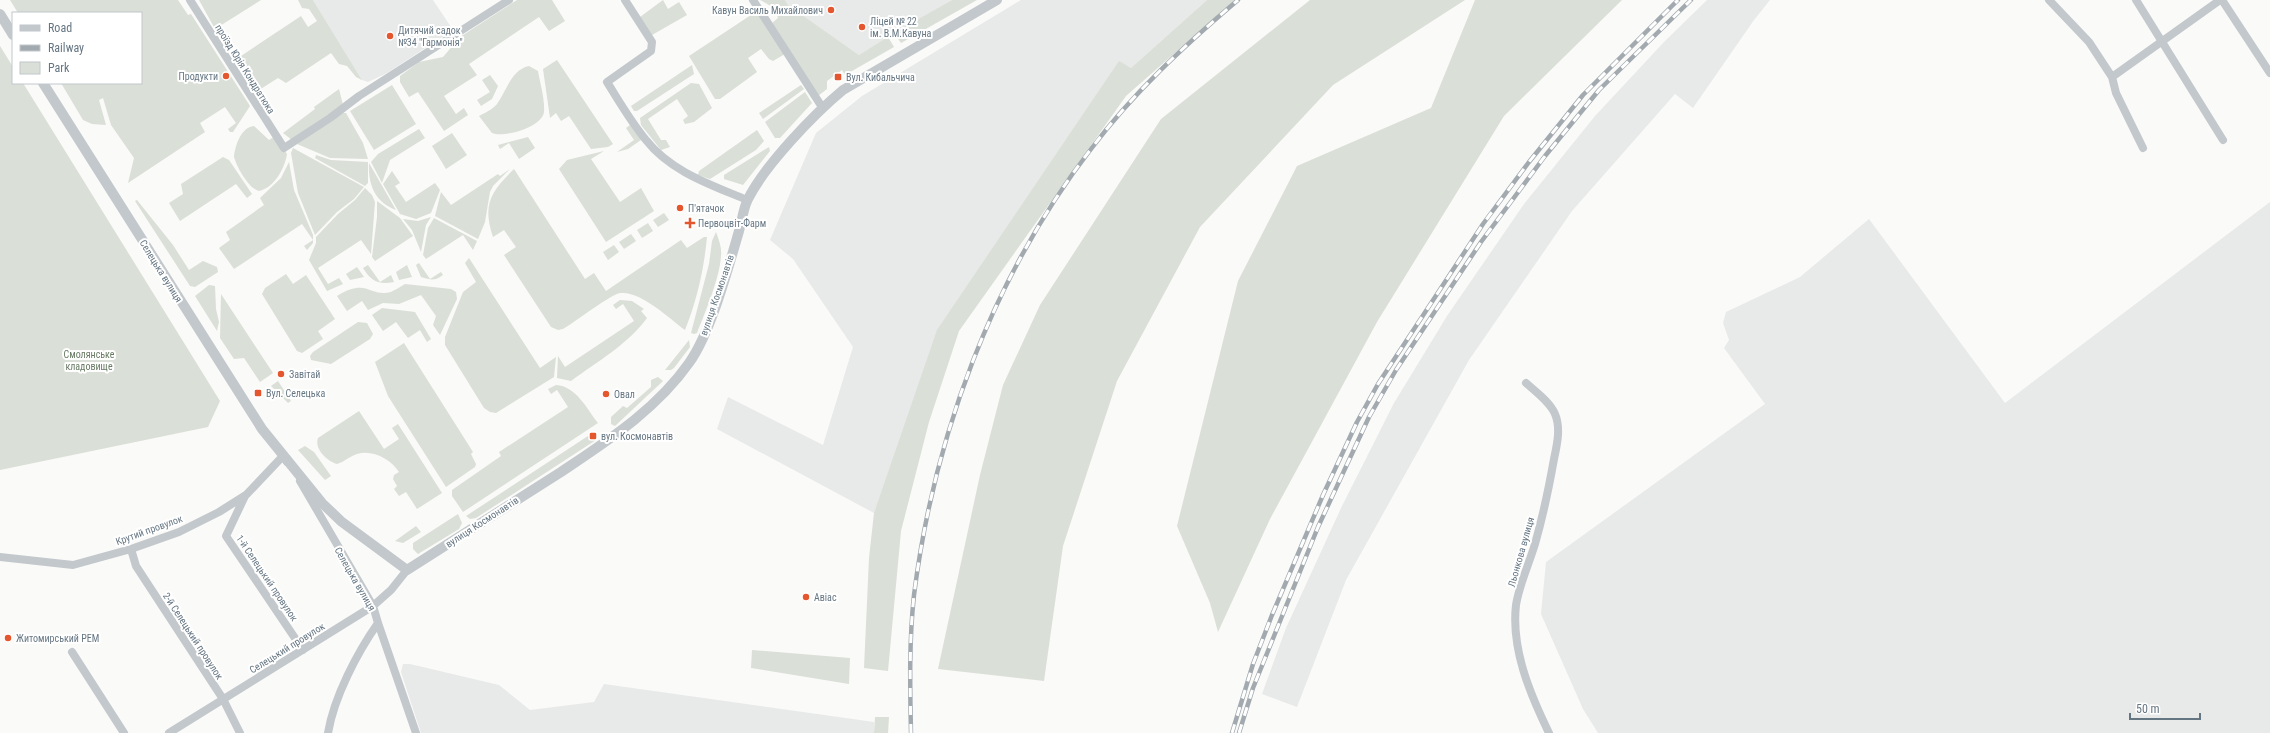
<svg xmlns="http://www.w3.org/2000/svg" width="2270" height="733" font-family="'Roboto Condensed',sans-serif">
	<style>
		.built { fill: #e8e9e9 }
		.green { fill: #dadfd7 }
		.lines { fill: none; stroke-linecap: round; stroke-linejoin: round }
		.minor { stroke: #c3c8cc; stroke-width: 8 }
		.tertiary { stroke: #c3c8cc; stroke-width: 10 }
		.rail-casing { stroke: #a2aab0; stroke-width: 4.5 }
		.rail { stroke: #fff; stroke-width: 3; stroke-dasharray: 9; stroke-linecap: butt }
		.poi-dot { fill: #e4572e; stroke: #fff; stroke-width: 1.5 }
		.labels { text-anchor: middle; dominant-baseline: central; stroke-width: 4; stroke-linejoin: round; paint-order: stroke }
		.poi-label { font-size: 10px; fill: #657683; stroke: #fff; text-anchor: start }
		.street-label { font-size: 10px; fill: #657683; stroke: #fff }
		.park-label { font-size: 10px; fill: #687a64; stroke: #fff }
	</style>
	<rect width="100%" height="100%" fill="#fafaf8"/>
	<path class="built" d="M313 0H433L453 30 387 73 368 82 362 80Z
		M785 0H952L859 55 788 5Z
		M1021 0H1207L1131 68 1119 62 938 330 887 481 874 513 717 429 728 397 823 445 853 347 793 259 770 240 816 133 862 96Z
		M1707 0H1770L1754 20 1693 108 1675 94 1572 211 1469 360 1346 580 1297 707 1262 694 1286 628 1342 506 1394 403 1447 316 1524 204 1595 116 1664 42Z
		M2270 202V733H1598L1583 709 1541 614 1546 562 1765 404 1724 348 1729 340 1723 323 1726 312 1800 277 1869 219 2005 403Z
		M403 664H410L499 685 530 710 594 702 604 684 874 722V733H421L401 672Z"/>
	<path class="green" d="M10 0H178L188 15 191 14 250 106 233 132H230L228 129 236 123 225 107 200 123 205 132 128 183 134 158 111 125 103 98 99 100 106 125 92 124 83 120 61 83H141V13H18Z
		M199 0H261L215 29Z
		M298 0H313L362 80 356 77 347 66 339 64 331 53 286 83 278 78 256 92 235 60 301 16 308 27 317 21 309 9 302 8Z
		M517 0H552L565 21 549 31 539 17 469 64 477 75 444 96 456 114 464 108 468 115 444 131 418 92 409 97 400 82V76L419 62 443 57 460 37Z
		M663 0 668 9 679 2 687 15 652 35 640 17Z
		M760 0H785L788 5 859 55 888 37 894 47 845 75 842 70 827 81V89L818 96 772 23 778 18C776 8 768 4 760 0Z
		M952 0H977L901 43 894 33Z
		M1207 0H1235L1126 96 959 331 929 422 901 531 888 671 864 668 869 558 874 513 937 330 1119 61 1131 68Z
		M1310 0H1465L1333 85 1200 227 1117 381 1063 546 1044 681 938 669 980 475 1003 385 1040 305 1161 119Z
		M1475 0H1622L1504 116 1377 322 1270 519 1218 632 1210 603 1177 526 1238 281 1297 166 1431 108Z
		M757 11 785 54 773 61 769 59 761 49 748 58 757 72 720 99H715L689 56Z
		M0 46 13 67V83H23L220 401 208 427 0 470Z
		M557 60 613 144 608 147 591 149 569 116 561 121 556 113 550 118 543 69Z
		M692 65 694 74 637 111H634L631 106Z
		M529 66 538 71C540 83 545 99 544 112 542 127 505 138 492 133L479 116C485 113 493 109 497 104 507 90 511 70 529 66Z
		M490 75 498 86 492 99 481 106 477 100 490 92 482 80Z
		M691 83 699 84 712 108 694 122 685 124 683 120 688 116 677 99 648 119 661 140H666L670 147 661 150 641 125 640 118Z
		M392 85 416 124 374 150 350 111Z
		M801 85 804 89 763 119 759 113Z
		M339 89 343 105 292 140 283 133 315 109 314 107Z
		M805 92 812 103 780 138H775L765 122Z
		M343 113H346L363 143 368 159 330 158 297 144 306 135Z
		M630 125 641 140 628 149 617 152 634 140 626 128Z
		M254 126 269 140 275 136 287 154C285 168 274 188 259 191 248 188 237 167 234 157 235 146 241 127 254 126Z
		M419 129 425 138 390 160 382 183 371 162 378 154Z
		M757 130 764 141 756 150 710 179 698 175 699 171Z
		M452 133 467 155 446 169 432 146Z
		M528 137 535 148 519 159 509 143 500 149 498 145Z
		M769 147 770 151 743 185 724 179V175Z
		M293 148 364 187 354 199 337 212 315 235 298 193 291 153Z
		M604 151 591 159 620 202 641 188 654 211 606 242 559 169 567 160Z
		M316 155 331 160 368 162V183L365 186 315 158Z
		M223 157 229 160 252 194 247 198 236 184 180 221 169 203 183 194 181 184Z
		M289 162 294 190 313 235V243L307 250 304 246 313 240 302 224 234 269 219 248 230 240 226 232 264 205 260 198 281 178Z
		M369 163 396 210C375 202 368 185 369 163Z
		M510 169 493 186 490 192 485 222 478 239 435 216 441 192 451 205 498 174 500 176Z
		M514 169 585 279 594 273 606 291 681 240 687 248 704 237H707C704 269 697 300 685 330 670 319 641 291 621 293 612 293 574 323 563 329L558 330 551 327 504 255 516 247 504 230 493 237C482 204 491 192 514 169Z
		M392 171 400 183 395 186 406 202 435 183 440 190 431 213 416 219 400 214 383 184Z
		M365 188 372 195 375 202 371 254 361 240 318 268 328 284 339 278 343 284 327 291 309 260 316 243V237L338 214 355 200Z
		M137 200 173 245 189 270 203 261 217 267 218 272 195 287 190 286 135 201Z
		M377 201 400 218 413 236 375 261 372 257 377 217Z
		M664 213 669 220 658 227 653 220Z
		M431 217 426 225 421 252 412 230 403 219 418 221Z
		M434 218 477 241 473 250 463 235 426 259 423 255 428 228Z
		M648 223 653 231 642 238 637 230Z
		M716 232C719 240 722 248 721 256 720 277 705 313 697 333L694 334 691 333 709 264 712 241Z
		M631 234 636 241 624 249 619 242Z
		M614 245 619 252 608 260 603 252Z
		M469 258 540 368 556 357 554 377 496 413 490 412 484 408 445 345V337L463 292 476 282 465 263Z
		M419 263 430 279 441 272 443 275C435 281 431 280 421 277L416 265Z
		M368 265 380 282 391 275 394 282C378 285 371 281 363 268Z
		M407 265 412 277 399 280 396 272Z
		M357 267 364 277 350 280 346 274Z
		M286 274 293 284 306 275 335 319 318 331 323 339 302 353 297 351 262 294 265 288Z
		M405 284 451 289 456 292 457 299 440 335 433 325 436 316 421 295 399 304 383 303 368 310 362 301 347 311 337 296C368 277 369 298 391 292 395 290 400 287 405 284Z
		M209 285 215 286 216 309 219 322 217 331 195 296Z
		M221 294 273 373 260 382 244 358 234 359 220 338Z
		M620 300 632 301 644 309 641 311 647 318C627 345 598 361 571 381L557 378 558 356 565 367 634 321 623 304 616 309 613 305Z
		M382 308 415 312 431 339 427 342 420 330 408 338 396 322 383 331 372 315Z
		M358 322 367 323 373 334 370 339 331 364 311 360 310 356 313 352Z
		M689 340 690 347 674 368 671 370H665Z
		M404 343 473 452 471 454 476 464 475 467 446 487 388 396 375 362Z
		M658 377 663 381 615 426 611 424V417L623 406 627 408 651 387V380Z
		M278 381 291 401 288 403 271 386Z
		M556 385C576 386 587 409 598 423L463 512 452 496V490L501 456 499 452 568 407 557 390 551 394 548 389Z
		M359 411 384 449 399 439 392 428 398 424 442 493 417 509 406 492 399 496 394 489 397 486 393 479 394 475 399 472C391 459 372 449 357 454 350 456 344 462 337 464 327 461 314 449 318 438Z
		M591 434 596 440 476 518 470 519 466 516Z
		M305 446 314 452 331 476 325 480 298 450Z
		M458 514 462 523 459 529 418 554 413 549V543Z
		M416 526 421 532 403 543 395 541Z
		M752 650 850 658 849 684 751 668Z
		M875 717H889L888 733H874Z"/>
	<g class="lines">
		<path class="minor" d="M190 0 284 148 330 118 359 96 509 0
			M625 0 652 42 651 51 607 82C619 101 631 122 646 140 671 172 712 185 747 200
			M753 0 822 107
			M2049 0 2089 42 2112 77 2116 93 2143 148
			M2136 0 2223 140
			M2222 0 2270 73
			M2112 77 2220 0
			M1526 383C1536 392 1550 402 1555 414 1561 428 1557 445 1554 459 1549 487 1543 516 1535 544 1529 564 1519 585 1516 605 1511 649 1530 694 1549 733
			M300 481 373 606 378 623C357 653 334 697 328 733
			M245 496 226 536 303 650
			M131 549 136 566 223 699 240 733
			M0 557 73 565 131 549 179 532 219 512 246 495 283 456 287 462
			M377 620 416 733
			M72 652 124 733
			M169 733 373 606 391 590 407 570"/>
		<path class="tertiary" d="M0 14 13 35
			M43 83 262 429 322 503 342 522 407 570C458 537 510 505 561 472 607 441 656 410 689 363 711 332 728 269 739 231 742 221 743 209 748 199 765 165 814 114 843 90L997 0"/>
		<g class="rail-casing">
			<path id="rail" d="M911 733C910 687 909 641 914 595 934 436 993 276 1091 149 1133 93 1185 45 1238 0
				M1232 733 1253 664 1272 615 1323 495 1357 422 1378 384 1483 224 1529 162 1583 95 1678 0
				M1239 733 1253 688 1318 527 1369 417 1396 370 1481 242 1545 156 1599 90 1691 0"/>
		</g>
		<use href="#rail" class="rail"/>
	</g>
	<g class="poi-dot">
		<circle cx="831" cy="10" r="4"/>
		<circle cx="862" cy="27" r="4"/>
		<circle cx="390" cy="36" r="4"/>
		<circle cx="226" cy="76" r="4"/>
		<rect x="834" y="73" width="8" height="8" rx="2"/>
		<circle cx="680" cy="208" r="4"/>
		<path d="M688 217h4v4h4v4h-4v4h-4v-4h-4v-4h4z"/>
		<circle cx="281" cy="374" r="4"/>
		<rect x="254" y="389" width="8" height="8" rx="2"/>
		<circle cx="606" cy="394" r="4"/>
		<rect x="589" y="432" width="8" height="8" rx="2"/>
		<circle cx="806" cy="597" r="4"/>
		<circle cx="8" cy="638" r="4"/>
	</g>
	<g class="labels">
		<g class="poi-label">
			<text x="823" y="10" text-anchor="end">Кавун Василь Михайлович</text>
			<text x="870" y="21">Ліцей № 22<tspan x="870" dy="12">ім. В.М.Кавуна</tspan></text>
			<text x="398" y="30">Дитячий садок<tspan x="398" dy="12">№34 "Гармонія"</tspan></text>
			<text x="218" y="76" text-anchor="end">Продукти</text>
			<text x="846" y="77">Вул. Кибальчича</text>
			<text x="688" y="208">П'ятачок</text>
			<text x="698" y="223">Первоцвіт-Фарм</text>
			<text x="289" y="374">Завітай</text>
			<text x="266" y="393">Вул. Селецька</text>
			<text x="614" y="394">Овал</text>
			<text x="601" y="436">вул. Космонавтів</text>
			<text x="814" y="597">Авіас</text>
			<text x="16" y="638">Житомирський РЕМ</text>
		</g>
		<g class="street-label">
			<text transform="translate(245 69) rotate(58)">проїзд Юрія Кондратюка</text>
			<text transform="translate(161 271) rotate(58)">Селецька вулиця</text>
			<text transform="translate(717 295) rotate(-71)">вулиця Космонавтів</text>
			<text transform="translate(482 522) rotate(-33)">вулиця Космонавтів</text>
			<text transform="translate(149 530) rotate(-20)">Крутий провулок</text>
			<text transform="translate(1521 552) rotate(-74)">Льонкова вулиця</text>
			<text transform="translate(267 578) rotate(56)">1-й Селецький провулок</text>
			<text transform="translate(355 579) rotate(60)">Селецька вулиця</text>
			<text transform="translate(193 636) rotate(57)">2-й Селецький провулок</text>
			<text transform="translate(287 648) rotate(-32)">Селецький провулок</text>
		</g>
		<g class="park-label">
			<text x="89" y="354">Смолянське<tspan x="89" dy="12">кладовище</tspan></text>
		</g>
	</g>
	<rect x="12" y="12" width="130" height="72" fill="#ffffff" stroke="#c1c8cd"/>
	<rect x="20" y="25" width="20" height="6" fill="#c3c8cc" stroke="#c1c8cd"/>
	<text x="48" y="32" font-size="12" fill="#657683">Road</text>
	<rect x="20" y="45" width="20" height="6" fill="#a2aab0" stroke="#c1c8cd"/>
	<text x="48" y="52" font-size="12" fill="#657683">Railway</text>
	<rect x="20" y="62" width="20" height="12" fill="#dadfd7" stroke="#c1c8cd"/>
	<text x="48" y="72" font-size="12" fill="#657683">Park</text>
	<path d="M2130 713v6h70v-6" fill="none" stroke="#657683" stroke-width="2"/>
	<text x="2136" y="713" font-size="12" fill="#657683" stroke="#ffffff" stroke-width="3" paint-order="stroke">50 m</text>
</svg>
